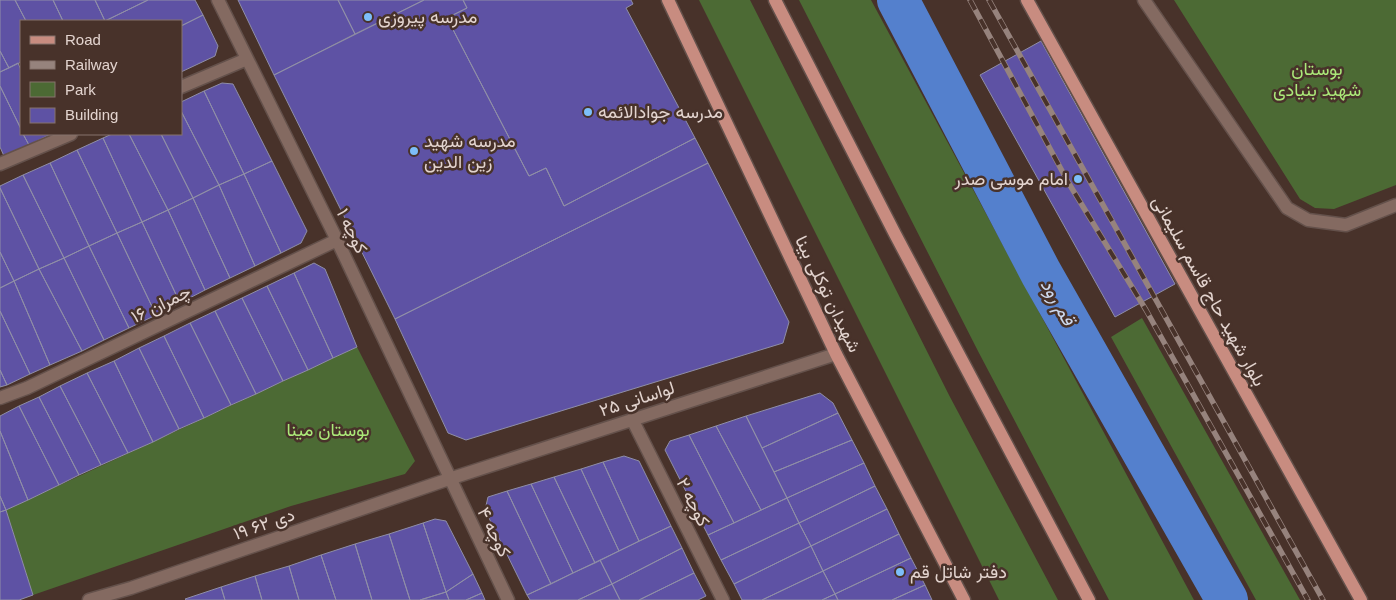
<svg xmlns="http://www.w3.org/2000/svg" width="1396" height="600" font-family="Arial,Vazirmatn,sans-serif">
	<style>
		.green { fill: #4c6a34 }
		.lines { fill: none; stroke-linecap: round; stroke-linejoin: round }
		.river { stroke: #5480cd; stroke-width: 42 }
		.building { fill: #5e52a4; stroke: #8f8ea7 }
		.minor-casing { stroke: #64514b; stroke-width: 15 }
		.major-casing { stroke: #64514b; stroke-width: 15 }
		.minor { stroke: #846a61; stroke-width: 12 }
		.major { stroke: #c88c80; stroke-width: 12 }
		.rail-casing { stroke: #96837d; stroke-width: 5.5 }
		.rail { stroke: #48322a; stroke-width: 4; stroke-dasharray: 11; stroke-linecap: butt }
		.poi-dot { fill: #7dbef9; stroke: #48322a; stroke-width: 2 }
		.labels { text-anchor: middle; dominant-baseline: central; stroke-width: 5; stroke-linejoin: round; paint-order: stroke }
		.poi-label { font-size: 18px; fill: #e3d4cf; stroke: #48322a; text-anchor: start }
		.park-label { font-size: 18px; fill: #abe979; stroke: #48322a }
		.street-label { font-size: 18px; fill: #e3d4cf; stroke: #48322a }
		.water-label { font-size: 19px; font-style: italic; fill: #ccd8ed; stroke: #48322a }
	</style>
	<rect width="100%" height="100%" fill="#48322a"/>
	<path class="green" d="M699 0H750L950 397 1058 600H999Z
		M799 0H871L1194 600H1109L979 353Z
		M1174 0H1396V185L1334 209 1315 208 1300 199Z
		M1142 318 1300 600H1256L1111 337Z
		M357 347 415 461 405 474 291 506 33 595 6 510Z"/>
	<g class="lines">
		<path class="river" d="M898 0 1041 273 1227 600"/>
	</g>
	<path class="building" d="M0 0H15L26 21H21V62L9 68 0 51Z
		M15 0H53L63 21H26Z
		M53 0H95L105 21H63Z
		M95 0H148L105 21Z
		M148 0H195L203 15 181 26V21H105Z
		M238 0H338L355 34 274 75Z
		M338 0H424L355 34Z
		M424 0H463L467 8 447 18 529 176 546 168 564 206 695 138 708 163 395 319 274 75Z
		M463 0H631L633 4 626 8 695 138 564 206 546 168 529 176 447 18 467 8Z
		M203 15 218 46 215 56 181 72V26Z
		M1041 41 1175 284 1115 317 980 75Z
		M0 51 9 68 0 72Z
		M18 63 21 70V129L0 86V72Z
		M222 83 233 84 272 161 244 174 204 91Z
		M0 86 21 129V134H23L29 145 4 156 0 147Z
		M204 91 244 174 219 185 181 111V102Z
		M181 111 219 185 193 198 161 134H181Z
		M23 134H51L29 145Z
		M112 134H129L168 210 142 222 103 138Z
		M129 134H161L193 198 168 210Z
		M103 138 142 222 117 233 77 150Z
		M77 150 117 233 89 246 50 163Z
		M272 161 307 231 301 243 281 253 244 174Z
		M50 163 89 246 64 258 23 175Z
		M708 163 789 322 783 343 466 440 448 433 395 319Z
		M244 174 281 253 255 266 219 185Z
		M23 175 64 258 39 269 0 188V186Z
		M219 185 255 266 230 278 193 198Z
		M0 188 39 269 14 281 0 252Z
		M193 198 230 278 205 290 168 210Z
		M168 210 205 290 180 303 142 222Z
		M142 222 180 303 156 315 117 233Z
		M117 233 156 315 129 328 89 246Z
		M89 246 129 328 104 340 64 258Z
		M0 252 14 281 0 288Z
		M64 258 104 340 82 351 39 269Z
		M314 263 325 269 357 347 333 358 294 273Z
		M39 269 82 351 50 365 14 281Z
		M294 273 333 358 308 370 267 286Z
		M14 281 50 365 30 374 0 311V288Z
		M267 286 308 370 283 381 242 298Z
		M242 298 283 381 256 394 215 311Z
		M0 311 30 374 7 385 0 370Z
		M215 311 256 394 231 405 190 323Z
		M190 323 231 405 204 418 164 336Z
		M164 336 204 418 179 429 139 348Z
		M139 348 179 429 153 442 114 361Z
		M114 361 153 442 128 453 87 373Z
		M0 370 7 385 0 387Z
		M87 373 128 453 101 465 60 386Z
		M60 386 101 465 79 475 39 397Z
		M820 393 833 403 838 413 762 448 746 416Z
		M39 397 79 475 59 485 19 406Z
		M19 406 59 485 28 500 0 431V416Z
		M838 413 852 440 774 472 762 448Z
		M746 416 787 498 761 510 716 426Z
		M716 426 761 510 734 523 689 435Z
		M0 431 28 500 6 510 0 496Z
		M689 435 734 523 708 535 665 450 670 441Z
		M852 440 864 463 787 498 774 472Z
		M624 456 639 461 671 526 639 541 603 462Z
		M603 462 639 541 619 551 581 469Z
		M864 463 875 486 799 523 787 498Z
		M581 469 619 551 595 563 554 477Z
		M554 477 595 563 573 573 531 484Z
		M531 484 573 573 551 584 507 491Z
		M875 486 887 509 811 546 799 523Z
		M507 491 551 584 527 595 485 510 488 497Z
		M0 496 6 510 0 512Z
		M787 498 799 523 721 560 708 535Z
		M887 509 899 534 823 571 811 546Z
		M6 510 33 595 19 600H0V512Z
		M435 519 446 521 473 574 446 592 423 523Z
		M423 523 446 592 420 600H410L389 534Z
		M799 523 811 546 734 584 721 560Z
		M671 526 682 548 612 584 600 560Z
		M389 534 410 600H372L355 544Z
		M899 534 911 558 835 594 823 571Z
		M355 544 372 600H336L321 555Z
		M811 546 823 571 762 600H742L734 584Z
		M682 548 694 573 639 600H620L612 584Z
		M321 555 336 600H299L289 566Z
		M911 558 925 585 892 600H838L835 594Z
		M600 560 612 584 578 600H530L527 595Z
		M289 566 299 600H262L255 576Z
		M823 571 835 594 822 600H762Z
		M694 573 706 596 698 600H639Z
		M473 574 482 593 466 600H449L446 592Z
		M255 576 262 600H225L221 587Z
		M612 584 620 600H578Z
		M925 585 932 600H892Z
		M221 587 225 600H186L185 599Z
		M446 592 449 600H420Z
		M482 593 485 600H466Z
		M835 594 838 600H822Z"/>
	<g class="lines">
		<g class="minor-casing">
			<path id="minor" d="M218 0 337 240 508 600
				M1144 0 1287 208 1308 220 1346 225 1396 205
				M181 87 247 59
				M0 164 71 134
				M0 398 27 388 337 240
				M632 419 723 600
				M89 600 131 588 449 479 836 354"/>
		</g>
		<g class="major-casing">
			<path id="major" d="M668 0 836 354 964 600
				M775 0 895 234 1089 600
				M1027 0 1361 600"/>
		</g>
		<use href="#minor" class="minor"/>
		<use href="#major" class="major"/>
		<g class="rail-casing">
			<path id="rail" d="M970 0 1068 182 1146 310 1308 600
				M989 0 1323 600"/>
		</g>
		<use href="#rail" class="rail"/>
	</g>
	<g class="poi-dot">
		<circle cx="368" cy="17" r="5"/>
		<circle cx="588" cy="112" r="5"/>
		<circle cx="414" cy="151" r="5"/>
		<circle cx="1078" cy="179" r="5"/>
		<circle cx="900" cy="572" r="5"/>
	</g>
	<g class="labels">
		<g class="poi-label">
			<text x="378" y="17">مدرسه پیروزی</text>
			<text x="598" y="112">مدرسه جوادالائمه</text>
			<text x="424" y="141">مدرسه شهید<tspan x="424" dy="21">زین الدین</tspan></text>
			<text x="1068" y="179" text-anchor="end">امام موسی صدر</text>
			<text x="910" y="572">دفتر شاتل قم</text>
		</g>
		<g class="park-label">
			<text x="1317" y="69">بوستان<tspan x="1317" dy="21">شهید بنیادی</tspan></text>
			<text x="328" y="430">بوستان مینا</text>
		</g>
		<g class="street-label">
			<text transform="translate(352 231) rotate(64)">کوچه ۱</text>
			<text transform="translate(1209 291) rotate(61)">بلوار شهید حاج قاسم سلیمانی</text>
			<text transform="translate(828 294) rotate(64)">شهیدان توکلی بینا</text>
			<text transform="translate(161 304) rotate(-26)">چمران ۱۶</text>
			<text transform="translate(637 399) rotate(-18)">لواسانی ۲۵</text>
			<text transform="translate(693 502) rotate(63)">کوچه ۲</text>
			<text transform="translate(264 524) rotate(-19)">۱۹ دی ۶۲</text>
			<text transform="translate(494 532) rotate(64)">کوچه ۴</text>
		</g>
		<g class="water-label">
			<text transform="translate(1058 302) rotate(60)">قم رود</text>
		</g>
	</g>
	<rect x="20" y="20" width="162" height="115" fill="#48322a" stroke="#86736c"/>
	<rect x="30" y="36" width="25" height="8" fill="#c88c80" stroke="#86736c"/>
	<text x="65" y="45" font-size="15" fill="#e3d4cf">Road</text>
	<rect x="30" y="61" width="25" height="8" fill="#96837d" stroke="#86736c"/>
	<text x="65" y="70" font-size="15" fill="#e3d4cf">Railway</text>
	<rect x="30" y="82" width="25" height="15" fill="#4c6a34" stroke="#86736c"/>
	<text x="65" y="95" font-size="15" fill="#e3d4cf">Park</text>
	<rect x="30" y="108" width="25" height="15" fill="#5e52a4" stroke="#86736c"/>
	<text x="65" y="120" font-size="15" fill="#e3d4cf">Building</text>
</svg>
